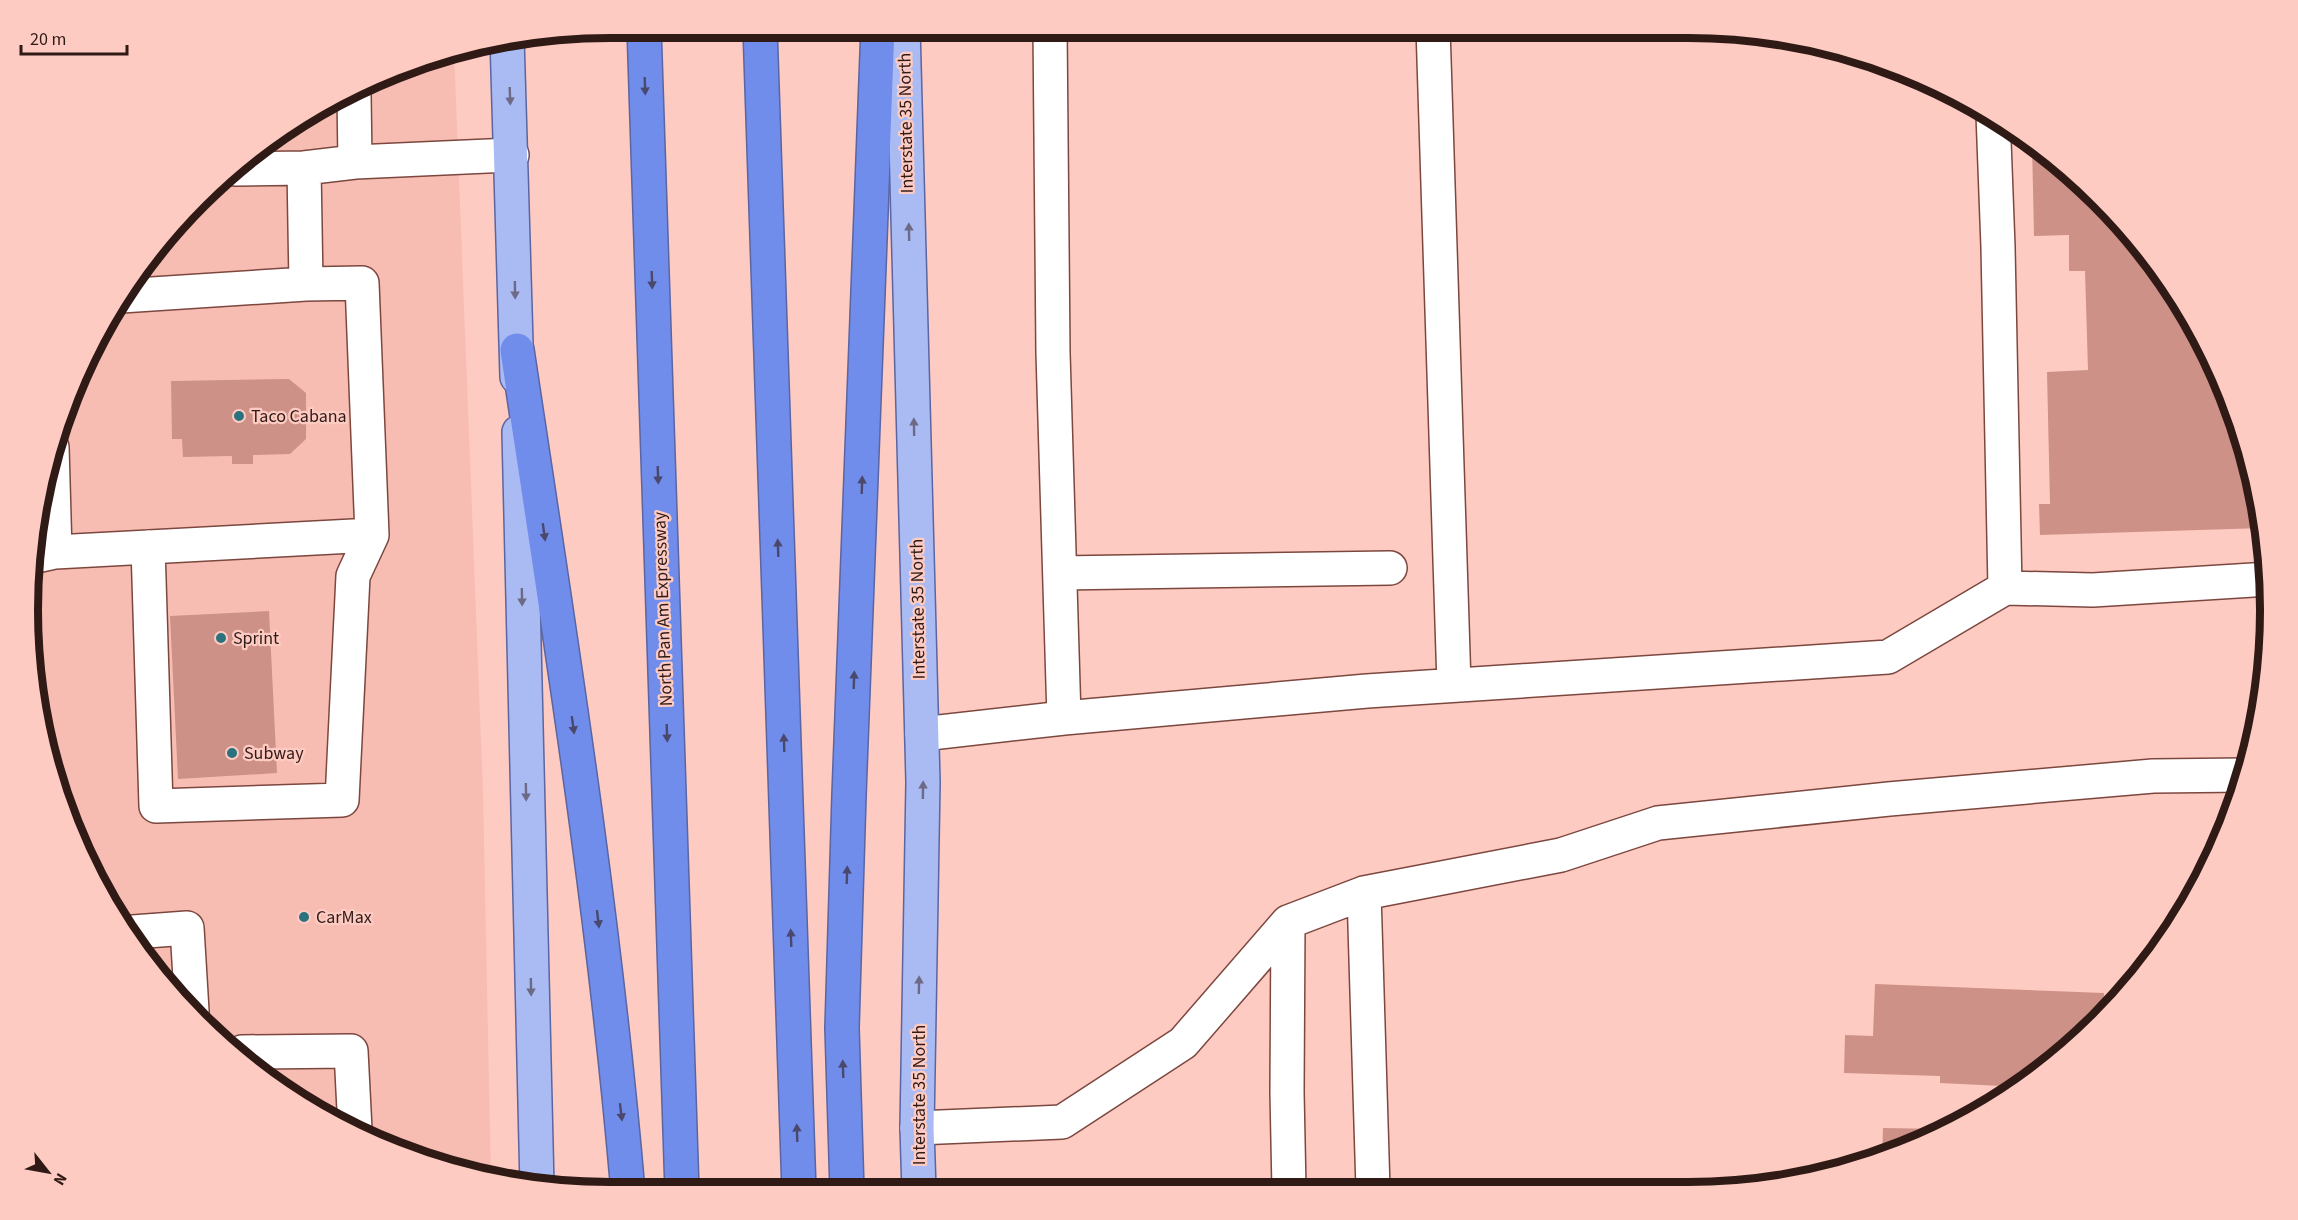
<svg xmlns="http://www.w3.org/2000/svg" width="2298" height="1220" font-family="'Source Sans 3',sans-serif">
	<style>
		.built { fill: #f7bdb3 }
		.building { fill: #cd9187 }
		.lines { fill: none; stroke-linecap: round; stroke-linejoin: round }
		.minor-casing { stroke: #7c473f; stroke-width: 36 }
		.major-casing { stroke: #5a65a1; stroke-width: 36 }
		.highway-casing { stroke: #5a65a1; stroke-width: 36 }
		.minor { stroke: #fff; stroke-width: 33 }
		.major { stroke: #aabbf4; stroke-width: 33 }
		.highway { stroke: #718dec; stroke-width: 33 }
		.oneway { fill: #4a486c }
		.oneway2 { fill: #6d6a85 }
		.poi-dot { fill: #2a727d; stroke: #fecbc2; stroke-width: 2 }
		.labels { text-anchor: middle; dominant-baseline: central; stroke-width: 4.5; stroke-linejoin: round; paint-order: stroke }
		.street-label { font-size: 18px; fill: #301a16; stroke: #fecbc2 }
		.poi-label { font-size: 18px; fill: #301a16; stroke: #fecbc2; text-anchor: start }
		.rim { fill: none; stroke: #301a16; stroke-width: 8 }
	</style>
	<rect width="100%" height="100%" fill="#fecbc2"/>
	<path class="built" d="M454 50 483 792 491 1178 459 1173 319 1115 172 995 72 833 28 648 47 459 125 286 255 148 422 58Z"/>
	<path class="building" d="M2032 143 2072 171 2150 255 2211 352 2251 459 2263 528 2040 535 2039 504H2050L2047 372 2088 370 2085 271H2069V235L2034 236Z
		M289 379 306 393V439L290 454 253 455V464H232V456L183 457 182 439H172L171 381Z
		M269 611 277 773 178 779 170 616Z
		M1875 984 2104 993 2103 1019 2022 1087 1940 1083V1076L1844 1073 1845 1035 1873 1036Z
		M1883 1128 1942 1129 1882 1159Z"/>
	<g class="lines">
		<g class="minor-casing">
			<path id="minor" d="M1050 27 1053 353 1064 718
				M1433 28 1454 685
				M354 95 355 162 512 155
				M1993 114 1998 247 2005 588
				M235 169 304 168
				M121 296 306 284 304 168 355 162
				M148 547 156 806 342 800 353 576 372 535
				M55 552 372 535 362 283 306 284
				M37 556 55 552 52 447
				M1060 573 1390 568
				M922 734 1064 718 1367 691 1888 657 2005 588 2093 590 2269 579
				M1364 893 1373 1189
				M1288 922 1287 1092 1289 1190
				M133 932 187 928 192 1011
				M242 1052 351 1051 355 1130
				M917 1128 1062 1122 1183 1043 1288 922 1364 893 1561 855 1658 823 1889 799 2153 776 2245 775"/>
		</g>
		<g class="major-casing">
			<path id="major" d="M903 27 923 782 917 1128 919 1191
				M507 37 517 377
				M519 432 537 1186"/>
		</g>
		<g class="highway-casing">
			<path id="highway" d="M644 27 682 1191
				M760 27 799 1191
				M517 350C559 630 604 909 628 1192
				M847 1191 842 1028 849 795 878 27"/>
		</g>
		<use href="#minor" class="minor"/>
		<use href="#major" class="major"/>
		<use href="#highway" class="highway"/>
	</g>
	<defs><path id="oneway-solid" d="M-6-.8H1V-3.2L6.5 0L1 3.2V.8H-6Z" transform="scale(1.5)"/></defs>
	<g class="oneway">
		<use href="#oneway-solid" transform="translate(645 86) rotate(88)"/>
		<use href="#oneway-solid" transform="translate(652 280) rotate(88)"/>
		<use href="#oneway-solid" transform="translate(658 475) rotate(88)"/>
		<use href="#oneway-solid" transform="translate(862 485) rotate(-88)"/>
		<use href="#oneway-solid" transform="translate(544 532) rotate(82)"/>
		<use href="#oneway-solid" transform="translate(778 548) rotate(-92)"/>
		<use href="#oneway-solid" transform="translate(854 680) rotate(-88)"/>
		<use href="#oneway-solid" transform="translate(573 725) rotate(82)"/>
		<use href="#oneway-solid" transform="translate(667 733) rotate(88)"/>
		<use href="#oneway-solid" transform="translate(784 743) rotate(-92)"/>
		<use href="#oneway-solid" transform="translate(847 875) rotate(-88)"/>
		<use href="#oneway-solid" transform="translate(598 919) rotate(83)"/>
		<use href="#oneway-solid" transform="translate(791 938) rotate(-92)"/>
		<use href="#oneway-solid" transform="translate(843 1069) rotate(-92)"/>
		<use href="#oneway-solid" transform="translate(621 1112) rotate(83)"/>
		<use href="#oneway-solid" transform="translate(797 1133) rotate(-92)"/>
	</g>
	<g class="oneway2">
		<use href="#oneway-solid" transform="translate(510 96) rotate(88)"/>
		<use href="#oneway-solid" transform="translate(909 232) rotate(-91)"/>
		<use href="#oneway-solid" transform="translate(515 290) rotate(89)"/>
		<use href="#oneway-solid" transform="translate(914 427) rotate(-91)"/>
		<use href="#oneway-solid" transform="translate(522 597) rotate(89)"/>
		<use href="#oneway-solid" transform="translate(923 790) rotate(-89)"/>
		<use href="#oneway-solid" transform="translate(526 792) rotate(89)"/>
		<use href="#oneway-solid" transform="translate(919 985) rotate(-89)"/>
		<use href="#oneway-solid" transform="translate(531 987) rotate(89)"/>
	</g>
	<g class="poi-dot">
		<circle cx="239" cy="416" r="6"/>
		<circle cx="221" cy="638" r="6"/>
		<circle cx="232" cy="753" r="6"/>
		<circle cx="304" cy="917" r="6"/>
	</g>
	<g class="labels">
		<g class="street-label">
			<text transform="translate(906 123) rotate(-91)">Interstate 35 North</text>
			<text transform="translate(663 609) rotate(-92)">North Pan Am Expressway</text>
			<text transform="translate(918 609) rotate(-91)">Interstate 35 North</text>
			<text transform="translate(919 1095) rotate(-90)">Interstate 35 North</text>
		</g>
		<g class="poi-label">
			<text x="251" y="416">Taco Cabana</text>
			<text x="233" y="638">Sprint</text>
			<text x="244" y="753">Subway</text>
			<text x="316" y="917">CarMax</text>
		</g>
	</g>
	<path d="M0 0H2298V1220H0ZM610 38H1688A572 572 0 0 1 2260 610V610A572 572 0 0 1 1688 1182H610A572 572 0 0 1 38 610V610A572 572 0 0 1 610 38Z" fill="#fecbc2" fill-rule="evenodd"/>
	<path class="rim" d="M610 38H1688A572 572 0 0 1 2260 610V610A572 572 0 0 1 1688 1182H610A572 572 0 0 1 38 610V610A572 572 0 0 1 610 38Z"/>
	<g transform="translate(48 1172) rotate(121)" stroke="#fecbc2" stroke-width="4.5" paint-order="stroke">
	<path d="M0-4.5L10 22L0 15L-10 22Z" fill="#301a16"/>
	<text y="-9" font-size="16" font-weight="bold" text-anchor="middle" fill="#301a16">N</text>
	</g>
	<path d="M21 45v9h106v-9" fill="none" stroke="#301a16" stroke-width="3"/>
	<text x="30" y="45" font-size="18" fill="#301a16" stroke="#fecbc2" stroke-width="4.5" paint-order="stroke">20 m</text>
</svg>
